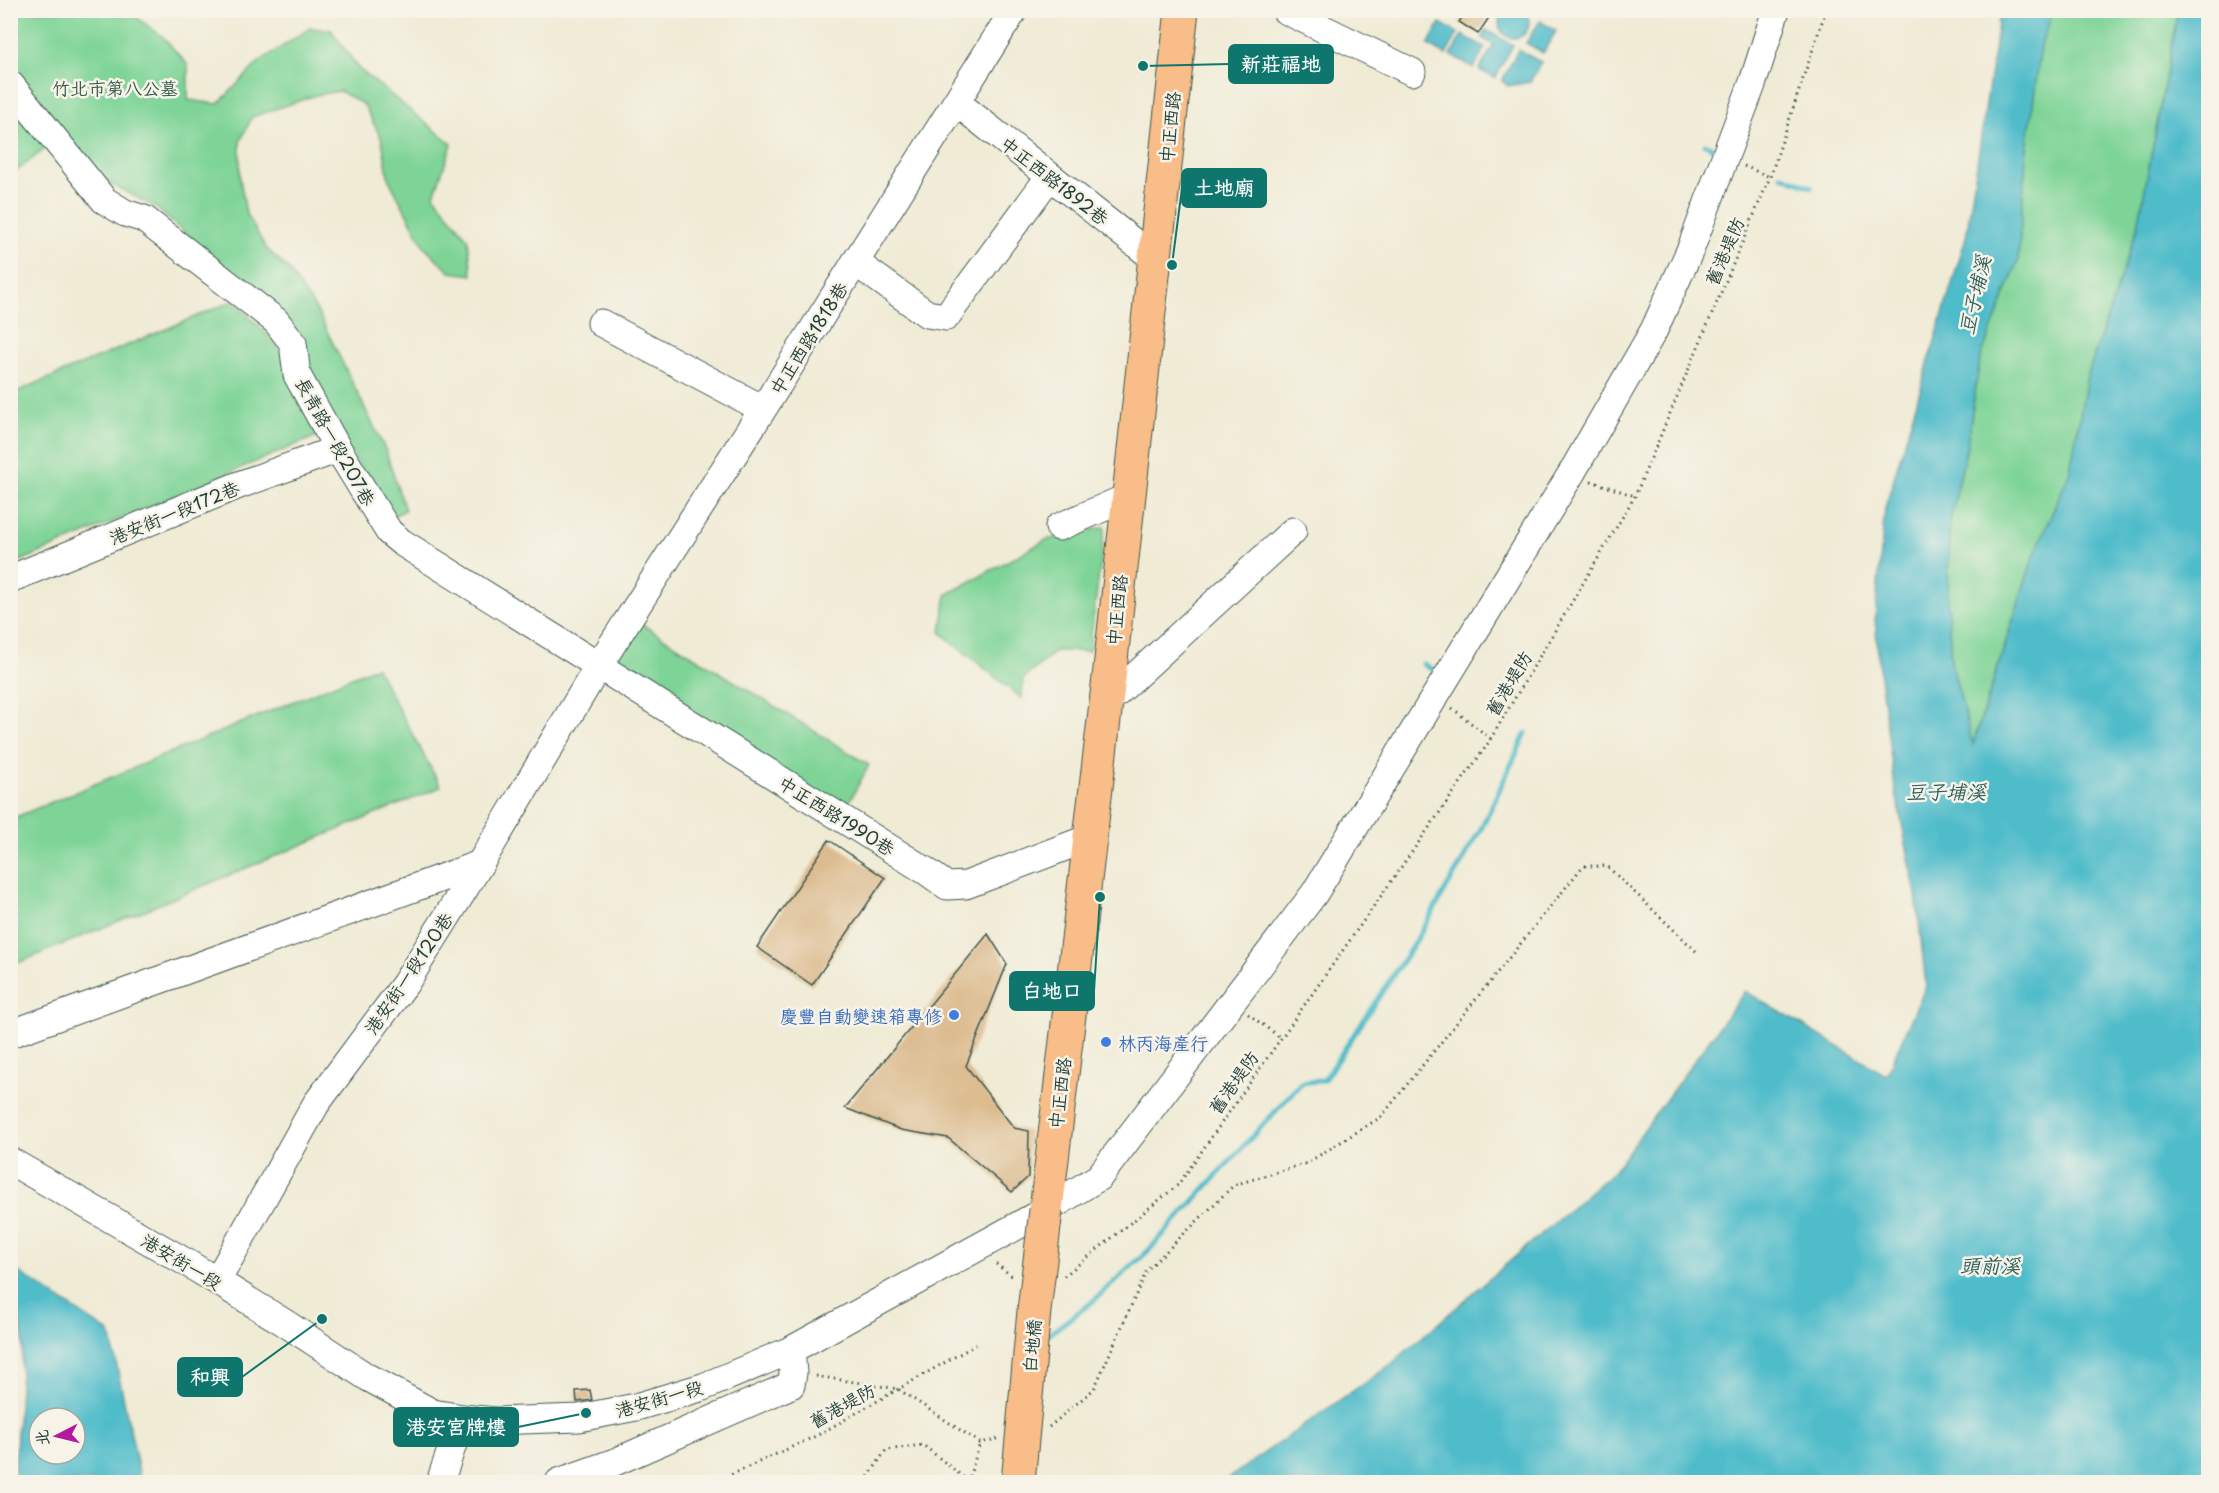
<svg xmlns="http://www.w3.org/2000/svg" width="2219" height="1493" font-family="'Playpen Sans','LXGW WenKai TC',sans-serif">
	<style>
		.green { fill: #7ed497; stroke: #4e8866; stroke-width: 1.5 }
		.water { fill: #4fbcca; stroke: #377c7f; stroke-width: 1.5; fill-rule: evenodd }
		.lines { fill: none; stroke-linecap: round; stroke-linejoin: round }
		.stream { stroke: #4fbcca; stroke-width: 5 }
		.building { fill: #dcbb8f }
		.minor-casing { stroke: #3e574c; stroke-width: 29 }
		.major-casing { stroke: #3e574c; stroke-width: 35 }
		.path { stroke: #3e574c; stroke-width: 3; stroke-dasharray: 1.5 4.5; stroke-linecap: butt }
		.minor { stroke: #fff; stroke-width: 27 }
		.major { stroke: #f8bd88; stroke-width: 33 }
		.major-bridge-casing { stroke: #3e574c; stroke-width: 35; stroke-linecap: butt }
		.major-bridge { stroke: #f8bd88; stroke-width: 33 }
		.shop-dot { fill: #3f7fe0; stroke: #f7f3e8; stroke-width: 2 }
		.labels { text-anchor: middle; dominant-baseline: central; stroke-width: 5; stroke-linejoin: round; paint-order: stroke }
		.park-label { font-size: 18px; fill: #325b48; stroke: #f7f3e8 }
		.street-label { font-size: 18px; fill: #1f3d34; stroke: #f7f3e8 }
		.shop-label { font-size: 18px; fill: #366cbe; stroke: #f7f3e8; text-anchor: end }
		.water-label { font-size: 20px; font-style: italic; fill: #2b5d5a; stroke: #f7f3e8 }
		.leader { fill: none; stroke: #0f766e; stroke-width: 2 }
		.callout-dot { fill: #0f766e; stroke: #f7f3e8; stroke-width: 2 }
		.callout { fill: #0f766e; stroke: #0f766e; stroke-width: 2 }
		.callout-label { font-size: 20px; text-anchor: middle; font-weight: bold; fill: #fff }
	</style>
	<rect width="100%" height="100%" fill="#f7f3e8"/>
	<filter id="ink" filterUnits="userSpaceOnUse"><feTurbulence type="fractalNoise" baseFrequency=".0167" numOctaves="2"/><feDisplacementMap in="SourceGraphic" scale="12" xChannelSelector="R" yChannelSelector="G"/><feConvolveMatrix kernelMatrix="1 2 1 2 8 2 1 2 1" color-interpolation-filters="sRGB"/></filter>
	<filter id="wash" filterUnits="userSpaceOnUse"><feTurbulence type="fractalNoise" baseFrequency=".008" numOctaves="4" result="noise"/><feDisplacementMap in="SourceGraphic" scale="24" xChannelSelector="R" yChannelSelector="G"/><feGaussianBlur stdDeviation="1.35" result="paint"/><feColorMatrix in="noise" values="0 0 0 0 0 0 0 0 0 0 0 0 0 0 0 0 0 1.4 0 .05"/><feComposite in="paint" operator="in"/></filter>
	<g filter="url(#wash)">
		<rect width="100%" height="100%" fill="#f0ebd5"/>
		<path class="green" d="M10 11H128L162 36 188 65V100L218 104 259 62 310 28 331 30 359 69 452 144 434 195 468 239 472 275 450 272 424 246 389 180 382 140 364 105 340 91 316 95 252 117 240 142V179L246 213 266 248 288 269 317 311 385 449 405 510 389 518 306 373 196 243 155 207 103 180 11 67Z
			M2053 11H2178L2138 226 2087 377 2070 471 2032 561 1972 746 1951 662 1948 610 1949 525 1967 446 1980 359 2018 261 2026 155 2041 45Z
			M10 102 49 146 11 175H10Z
			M233 301 276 343 317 436 11 565V394Z
			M1105 527 1089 651H1056L1023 679 1022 699 941 633 946 595 1046 540Z
			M635 620 869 765 842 815 606 663Z
			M376 667 441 787 11 966V819Z"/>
		<path class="water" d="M1499 23a15 15 0 1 1 30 0a15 15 0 1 1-30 0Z
			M2000 11H2053L2041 45 2026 155 2018 261 1980 359 1967 446 1949 525 1948 610 1951 662 1973 745 2032 561 2070 471 2087 377 2138 226 2178 11H2208V1482H1223L1390 1365 1614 1171 1745 991 1886 1075 1926 986 1916 894 1895 788 1880 676 1875 619 1885 508 1966 237Z
			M1540 21 1556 31 1543 53 1526 43Z
			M1440 23 1458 33 1446 55 1428 45Z
			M1486 30 1513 45 1495 78 1479 70 1494 45 1482 38Z
			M1462 35 1485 47 1474 68 1451 55Z
			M1518 50 1541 62 1530 82 1508 86 1502 81Z
			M10 1266 110 1333 141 1482H14L23 1341ZM39 1418H75V1454H39Z"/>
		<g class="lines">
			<path class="stream" d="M1705 144 1715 149
				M1781 175 1811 187
				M1423 664 1435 671
				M1049 1334 1091 1303 1149 1250 1301 1083 1324 1080 1417 939 1481 829 1526 733"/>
		</g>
		<g id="blocks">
			<path class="building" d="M1467 10H1494L1478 34 1459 22Z
				M829 840 885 878 812 985 757 947Z
				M988 934 1007 964 966 1066 1014 1128 1029 1131 1028 1177 1012 1192 948 1138 901 1130 845 1108Z
				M590 1390 592 1400 577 1402 576 1391Z"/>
		</g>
	</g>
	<g filter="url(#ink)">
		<use href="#blocks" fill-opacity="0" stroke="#3e574c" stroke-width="1.5"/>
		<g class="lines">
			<g class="minor-casing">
				<path id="minor" d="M1285 10 1412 72
					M10 84 104 200 125 213 144 219 276 321 293 343 297 375 338 449 389 532 401 542 926 871 947 886 966 885 1089 838
					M956 102 1155 259
					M855 262 927 314 946 317 1050 176
					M601 323 763 409
					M1059 527 1128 497
					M10 579 239 485 338 449
					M1105 704 1293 531
					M10 1034 480 864
					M10 1161 189 1264 285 1323 367 1377 433 1413 462 1418 496 1421 579 1418 636 1407 703 1387 791 1350 1046 1210 1099 1177 1314 894 1571 474 1654 330 1691 248 1753 82 1776 10
					M217 1281 316 1104 405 984 480 864 599 665 763 409 1014 10
					M440 1482 462 1418
					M559 1482 615 1462 791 1385 793 1373 791 1350"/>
			</g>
			<g class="major-casing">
				<path id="major" d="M1046 1210 1110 669 1182 10"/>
			</g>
			<path class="path" d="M1744 166 1770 177
				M1591 481 1635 496
				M1452 708 1491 739
				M1248 1014 1281 1038
				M996 1264 1012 1276
				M1064 1276 1178 1185 1487 745 1635 496 1770 177 1826 10
				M816 1376 898 1389 980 1443 998 1439
				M1049 1427 1094 1389 1147 1270 1234 1185 1307 1163 1381 1117 1583 866H1607L1699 954
				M715 1482 818 1435 977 1344
				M865 1482 886 1450 923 1445 968 1481 980 1443"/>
			<use href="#minor" class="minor"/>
			<use href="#major" class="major"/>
			<g class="major-bridge-casing">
				<path id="major-bridge" d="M1018 1482 1034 1311 1046 1210"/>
			</g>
			<use href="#major-bridge" class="major-bridge"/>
		</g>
	</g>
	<g class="shop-dot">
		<circle cx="954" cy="1015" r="6"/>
		<circle cx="1106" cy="1042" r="6"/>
	</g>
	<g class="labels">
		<g class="park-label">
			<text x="115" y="87">竹北市第八公墓</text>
		</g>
		<g class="street-label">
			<text transform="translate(1169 127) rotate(-84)">中正西路</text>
			<text transform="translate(1055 180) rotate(38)">中正西路1892巷</text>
			<text transform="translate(1724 251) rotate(-67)">舊港堤防</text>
			<text transform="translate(808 338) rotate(-58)">中正西路1818巷</text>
			<text transform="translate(336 441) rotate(61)">長青路一段207巷</text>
			<text transform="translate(174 512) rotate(-22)">港安街一段172巷</text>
			<text transform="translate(1116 610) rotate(-84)">中正西路</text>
			<text transform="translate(1508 683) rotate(-59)">舊港堤防</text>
			<text transform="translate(837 815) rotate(32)">中正西路1990巷</text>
			<text transform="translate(408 973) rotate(-56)">港安街一段120巷</text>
			<text transform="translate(1233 1082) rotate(-55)">舊港堤防</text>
			<text transform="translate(1059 1093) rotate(-83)">中正西路</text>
			<text transform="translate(182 1261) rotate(31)">港安街一段</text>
			<text transform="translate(1031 1346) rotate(-85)">白地橋</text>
			<text transform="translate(659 1398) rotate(-16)">港安街一段</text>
			<text transform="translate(842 1405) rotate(-29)">舊港堤防</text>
		</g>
		<g class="shop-label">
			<text x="942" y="1015">慶豐自動變速箱專修</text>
			<text x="1118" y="1042" text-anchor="start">林丙海產行</text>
		</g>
		<g class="water-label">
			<text transform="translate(1974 295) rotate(-77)">豆子埔溪</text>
			<text x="1946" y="791">豆子埔溪</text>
			<text x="1990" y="1265">頭前溪</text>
		</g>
	</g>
	<path class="leader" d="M1143 66L1229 64M1172 265L1182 188M1100 897L1094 991M322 1319L242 1377M586 1413L518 1427"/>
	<g class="callout-dot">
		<circle cx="1143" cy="66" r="6"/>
		<circle cx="1172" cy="265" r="6"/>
		<circle cx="1100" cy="897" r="6"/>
		<circle cx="322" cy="1319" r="6"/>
		<circle cx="586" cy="1413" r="6"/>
	</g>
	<g class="callout">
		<rect x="1229" y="45" width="104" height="38" rx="6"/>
		<rect x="1182" y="169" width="84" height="38" rx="6"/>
		<rect x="1010" y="972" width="84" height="38" rx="6"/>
		<rect x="178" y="1358" width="64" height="38" rx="6"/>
		<rect x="394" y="1408" width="124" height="38" rx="6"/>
	</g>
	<g class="callout-label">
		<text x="1281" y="71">新莊福地</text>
		<text x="1224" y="195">土地廟</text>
		<text x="1052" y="998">白地口</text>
		<text x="210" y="1384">和興</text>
		<text x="456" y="1434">港安宫牌樓</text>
	</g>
	<rect width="2219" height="1493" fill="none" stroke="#f7f3e8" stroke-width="36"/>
	<g transform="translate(57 1436) rotate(263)"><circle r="28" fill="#f7f3e8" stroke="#a1aaa0" stroke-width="1.5"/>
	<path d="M0-4.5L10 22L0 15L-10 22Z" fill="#b5179e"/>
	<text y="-9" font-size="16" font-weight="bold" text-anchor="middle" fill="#1f3d34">北</text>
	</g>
</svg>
